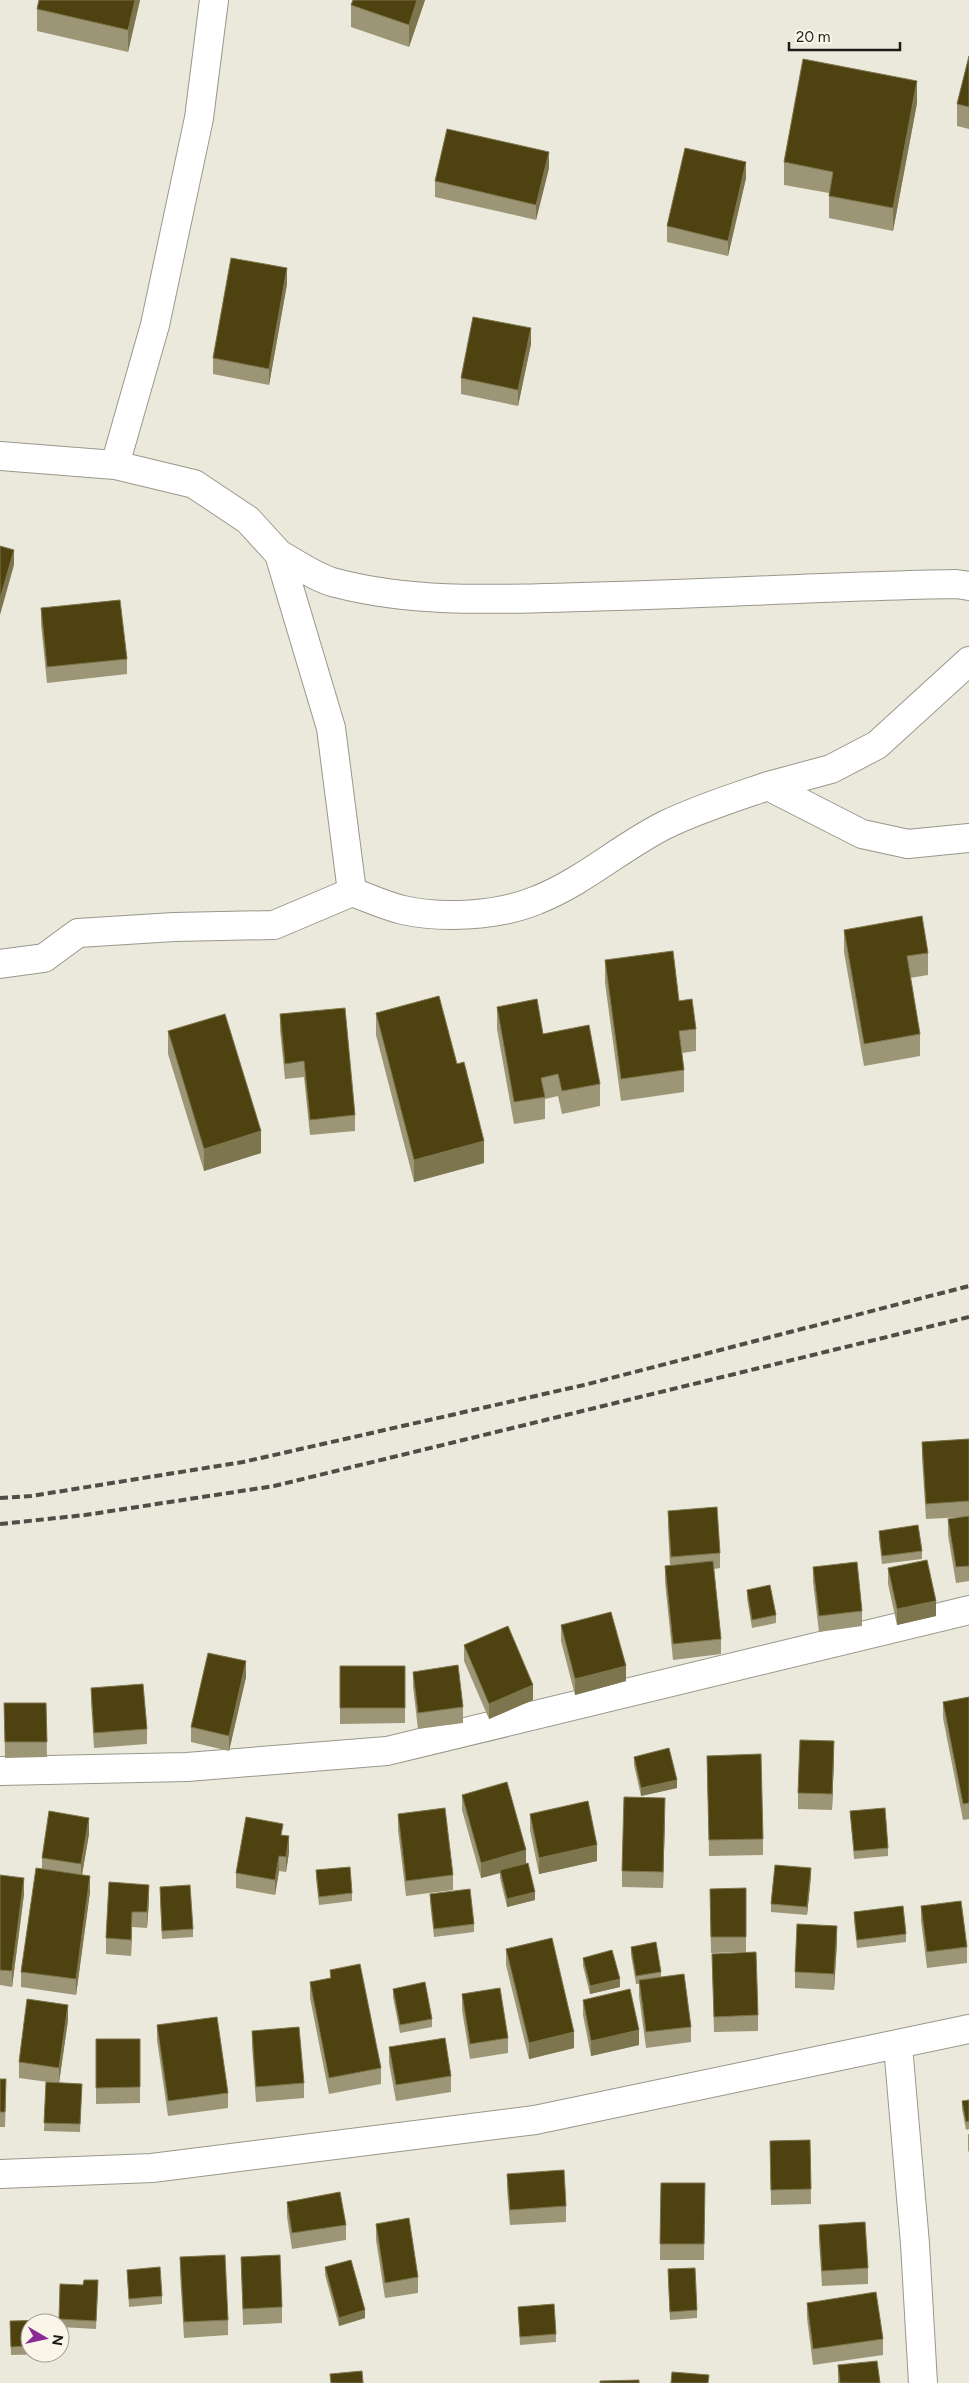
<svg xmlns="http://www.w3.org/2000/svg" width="969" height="2383" font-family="Figtree,sans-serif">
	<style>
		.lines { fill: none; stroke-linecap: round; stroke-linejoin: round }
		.minor-casing { stroke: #99978b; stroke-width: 30 }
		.minor { stroke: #fff; stroke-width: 28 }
		.rail { stroke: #4e4d46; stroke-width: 4; stroke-dasharray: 8 4; stroke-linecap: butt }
		.wall { fill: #9c9676 }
		.shaded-wall { fill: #7d754d }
		.building { fill: #4e4310; stroke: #7d754d }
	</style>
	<rect width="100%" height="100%" fill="#ebe9dc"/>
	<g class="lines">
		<g class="minor-casing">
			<path id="minor" d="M0 456 115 465 194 484 248 520 279 554 331 728 352 892
				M115 465 155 325 199 118 214 0
				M279 554C295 563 318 579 336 583 416 604 501 599 583 597 708 594 832 586 956 584L969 586
				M768 786 831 769 877 745 969 661
				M0 964 44 958 78 933 174 927 274 925 352 892C369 898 386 906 403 910 442 919 499 916 537 900 583 882 621 847 665 825 698 809 733 798 768 786L862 834 908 844 969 838
				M0 1771 187 1767 387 1751 969 1610
				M898 2046 915 2244 923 2383
				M0 2174 152 2168 535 2120 969 2029"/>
		</g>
		<use href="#minor" class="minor"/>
		<path class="rail" d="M0 1498 31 1496 243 1462 584 1385 969 1286
			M0 1524 85 1515 274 1486 969 1317"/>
	</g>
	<path class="wall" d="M140 0 128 52 37 31V9Z
		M425 0 409 47 351 27V5Z
		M969 56V129L957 126V104Z
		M917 103 893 231 829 218V193L784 185V162Z
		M549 168 536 220 435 197V181Z
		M746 178 728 256 667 242V226Z
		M287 284 269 385 213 374V358Z
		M531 344 518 406 461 394V378Z
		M41 608 127 659V674L47 683 41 624Z
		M844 930 928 953V975L910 978 920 1034V1056L864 1066 844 952Z
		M605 960 679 1001 696 1029V1051L682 1053 684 1070V1092L621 1101 605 983Z
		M497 1007 543 1034 600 1084V1106L562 1114 558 1096 545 1099V1119L514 1124 497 1029Z
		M376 1013 457 1064 484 1163 414 1182 376 1035Z
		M280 1014 355 1115V1131L310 1135 304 1077 285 1079 280 1030Z
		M168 1031 261 1153 204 1171 168 1054Z
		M969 1439V1581L956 1583 948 1535V1519L966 1517 926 1519 922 1458V1442Z
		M668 1511 720 1553V1568L714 1569 721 1639V1654L673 1660 665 1582V1566L670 1565 668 1527Z
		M879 1531 922 1551V1559L882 1564 879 1539Z
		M813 1567 862 1611V1626L819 1632 813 1582Z
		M888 1568 936 1616 897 1625 888 1584Z
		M747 1590 776 1615V1623L752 1628 747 1598Z
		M561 1625 626 1681 575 1695 561 1641Z
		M464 1645 533 1700 489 1719 464 1661Z
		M340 1666H405V1723L340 1724Z
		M413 1672 463 1707V1723L418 1729 413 1687Z
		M246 1677 229 1751 191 1742V1727Z
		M91 1688 147 1729V1744L94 1748 91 1703Z
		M969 1697V1819L963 1820 943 1718V1702Z
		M4 1703H46L47 1757 5 1758Z
		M707 1756 763 1839V1855L709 1856Z
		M634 1757 677 1788 641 1796 634 1765Z
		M834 1757 832 1810 798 1809V1793Z
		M462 1795 526 1863 535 1900 507 1907 500 1878V1873L481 1878 462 1810Z
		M850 1811 888 1848V1856L854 1859Z
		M398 1814 453 1875V1890L406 1896 398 1830Z
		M530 1814 597 1861 539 1874 530 1830Z
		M665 1814 663 1888 622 1887V1871Z
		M89 1834 82 1875 90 1892 76 1995 21 1987V1972L42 1869V1858Z
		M283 1835 289 1852 286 1872 279 1871 275 1895 236 1888V1873Z
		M316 1870 352 1893V1901L319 1905 316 1878Z
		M0 1875 24 1894 12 1987 0 1985Z
		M811 1876 807 1915 771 1912V1904Z
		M109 1882 149 1900 147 1928 132 1927 131 1956 106 1954V1938Z
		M746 1888V1952L711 1953 710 1904Z
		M430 1894 474 1924V1932L434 1937 430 1902Z
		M160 1895 193 1929V1937L162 1939Z
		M921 1906 967 1947V1963L927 1968 921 1921Z
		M854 1912 906 1934V1942L857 1948 854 1920Z
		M837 1942 834 1990 795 1988V1972Z
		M631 1947 661 1972V1977L691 2027V2042L646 2048 639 1996V1984H636L631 1955Z
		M506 1949 574 2048 529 2059 506 1965Z
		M712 1954 758 2015V2031L714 2032Z
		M583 1958 620 1987 590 1994 583 1966Z
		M330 1970 381 2068V2084L329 2094 310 1998V1982L330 1978Z
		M393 1989 432 2019V2027L400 2033 393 1997Z
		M462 1994 508 2038V2053L470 2059 462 2010Z
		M583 2000 639 2045 591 2056 583 2015Z
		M68 2020 59 2083 82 2084 80 2132 44 2131 46 2082 55 2083 19 2078V2062Z
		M157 2025 228 2093V2108L168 2116 157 2040Z
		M252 2031 304 2083V2098L256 2102 252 2047Z
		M96 2039H140V2103L96 2104Z
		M389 2047 451 2076V2092L396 2101 389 2063Z
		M0 2079 6 2094 5 2127H0Z
		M969 2100V2129L966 2130 962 2109V2101Z
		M968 2134H969V2153L968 2150Z
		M810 2140 811 2204 771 2205 770 2141Z
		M507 2174 566 2206V2222L510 2225 507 2189Z
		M661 2183H705L704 2260H660Z
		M287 2202 346 2225V2240L292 2249 287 2217Z
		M376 2224 418 2277V2293L385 2298 376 2240Z
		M819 2225 868 2268V2284L822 2286 819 2241Z
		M180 2257 228 2320V2335L184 2338 180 2273Z
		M241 2257 282 2307V2323L243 2325Z
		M325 2267 365 2318 339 2326 325 2275Z
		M127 2270 162 2296V2304L129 2307Z
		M668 2277 697 2310V2318L670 2320Z
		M98 2288 96 2329 60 2327V2323H59V2319Z
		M807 2303 883 2339V2355L813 2365 807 2318Z
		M518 2307 556 2334V2342L520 2345Z
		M10 2321 30 2323V2353L53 2354 11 2355Z
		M838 2365 880 2383H838Z"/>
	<path class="shaded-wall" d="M135 0H140L128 52V30Z
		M417 0H425L409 47V25Z
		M917 81V103L893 231V208Z
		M549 152V168L536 220V205Z
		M746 162V178L728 256V241Z
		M287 268V284L269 385V369Z
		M531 328V344L518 406V390Z
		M14 550V565L0 615V599Z
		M261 1131V1153L204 1171V1149Z
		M484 1141V1163L414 1182V1160Z
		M936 1601V1616L897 1625V1609Z
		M246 1661V1677L229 1751V1736Z
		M626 1666V1681L575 1695V1679Z
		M533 1685V1700L489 1719V1704Z
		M834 1741V1757L832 1810V1794Z
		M677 1780V1788L641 1796V1788Z
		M665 1798V1814L663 1888V1872Z
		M89 1818V1834L81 1880V1864Z
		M289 1836V1852L286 1872V1857Z
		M597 1845V1861L539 1874V1858Z
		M526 1850V1866L500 1870V1873L481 1878V1863Z
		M279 1856V1871L275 1895V1880Z
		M811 1868V1876L807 1915V1907Z
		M90 1876V1892L76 1995V1979Z
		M24 1878V1894L12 1987V1971Z
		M149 1885V1900L147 1928V1912Z
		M535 1892V1900L507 1907V1899Z
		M132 1912V1927L131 1956V1940Z
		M837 1926V1942L834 1990V1974Z
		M620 1979V1987L590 1994V1986Z
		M68 2005V2020L59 2083V2068Z
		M639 2030V2045L591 2056V2041Z
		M574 2032V2048L529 2059V2043Z
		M365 2310V2318L339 2326V2318Z"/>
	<path class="building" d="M39 0H135L128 30 37 9Z
		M353 0H417L409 25 351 5Z
		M969 56V107L957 104Z
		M803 59 917 81 893 208 829 196 833 172 784 162Z
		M447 129 549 152 536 205 435 181Z
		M685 148 746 162 728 241 667 226Z
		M231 258 287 268 269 369 213 358Z
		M473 317 531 328 518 390 461 378Z
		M0 546 14 550 0 599Z
		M120 600 127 659 47 667 41 608Z
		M922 916 928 953 907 956 920 1034 864 1044 844 930Z
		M673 951 679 1001 692 999 696 1029 679 1031 684 1070 621 1079 605 960Z
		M439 996 457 1064 464 1062 484 1141 414 1160 376 1013Z
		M537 999 543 1034 589 1025 600 1084 562 1091 558 1074 541 1078 545 1097 514 1102 497 1007Z
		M345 1008 355 1115 310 1120 304 1061 285 1064 280 1014Z
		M225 1014 261 1131 204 1149 168 1031Z
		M969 1439V1501L926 1504 922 1442Z
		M717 1507 720 1553 671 1557 668 1511Z
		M969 1516V1566L956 1567 948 1519Z
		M918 1525 922 1551 882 1556 879 1531Z
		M927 1560 936 1601 897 1609 888 1568Z
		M713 1561 721 1639 673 1644 665 1566Z
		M857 1562 862 1611 819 1616 813 1567Z
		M770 1585 776 1615 752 1620 747 1590Z
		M611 1612 626 1666 575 1679 561 1625Z
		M508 1626 533 1685 489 1704 464 1645Z
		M208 1653 246 1661 229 1736 191 1727Z
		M458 1665 463 1707 418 1713 413 1672Z
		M340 1666H405V1708H340Z
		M143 1684 147 1729 94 1733 91 1688Z
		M969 1697V1803L963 1804 943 1702Z
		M4 1703H46L47 1742H5Z
		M800 1740 834 1741 832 1794 798 1793Z
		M669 1748 677 1780 641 1788 634 1757Z
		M761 1754 763 1839 709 1840 707 1756Z
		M507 1782 526 1850 481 1863 462 1795Z
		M624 1797 665 1798 663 1872 622 1871Z
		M588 1801 597 1845 539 1858 530 1814Z
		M445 1808 453 1875 406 1881 398 1814Z
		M885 1808 888 1848 854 1851 850 1811Z
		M49 1811 89 1818 81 1864 42 1858Z
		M246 1817 283 1824 281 1835 289 1836 286 1857 279 1856 275 1880 236 1873Z
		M528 1863 535 1892 507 1899 500 1870Z
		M775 1865 811 1868 807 1907 771 1904Z
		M350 1867 352 1893 319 1897 316 1870Z
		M36 1868 90 1876 76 1979 21 1972Z
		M0 1875 24 1878 12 1971 0 1970Z
		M109 1882 149 1885 147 1912H132L131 1940 106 1938Z
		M190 1885 193 1929 162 1931 160 1887Z
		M746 1888V1937H711L710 1889Z
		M470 1889 474 1924 434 1929 430 1894Z
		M961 1901 967 1947 927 1952 921 1906Z
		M903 1906 906 1934 857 1940 854 1912Z
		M797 1924 837 1926 834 1974 795 1972Z
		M552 1938 574 2032 529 2043 506 1949Z
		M656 1942 661 1972 636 1976 631 1947Z
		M612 1950 620 1979 590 1986 583 1958Z
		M756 1952 758 2015 714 2017 712 1954Z
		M360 1964 381 2068 329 2078 310 1982 331 1978 330 1970Z
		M684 1974 691 2027 646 2032 639 1980Z
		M425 1982 432 2019 400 2025 393 1989Z
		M500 1988 508 2038 470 2044 462 1994Z
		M630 1989 639 2030 591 2041 583 2000Z
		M27 1999 68 2005 59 2068 19 2062Z
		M217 2017 228 2093 168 2101 157 2025Z
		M299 2027 304 2083 256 2087 252 2031Z
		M445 2038 451 2076 396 2085 389 2047Z
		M96 2039H140V2087L96 2088Z
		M0 2079H6L5 2112H0Z
		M46 2082 82 2084 80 2124 44 2123Z
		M969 2100V2121L966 2122 962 2101Z
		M810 2140 811 2189 771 2190 770 2141Z
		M564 2170 566 2206 510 2210 507 2174Z
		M661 2183H705L704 2244H660Z
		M340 2192 346 2225 292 2233 287 2202Z
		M409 2218 418 2277 385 2283 376 2224Z
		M865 2222 868 2268 822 2271 819 2225Z
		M225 2255 228 2320 184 2322 180 2257Z
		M280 2255 282 2307 243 2309 241 2257Z
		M351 2260 365 2310 339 2318 325 2267Z
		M160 2267 162 2296 129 2299 127 2270Z
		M695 2268 697 2310 670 2312 668 2269Z
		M84 2280H98L96 2321 59 2319 60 2284 83 2285Z
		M876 2292 883 2339 813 2349 807 2303Z
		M554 2304 556 2334 520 2337 518 2307Z
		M52 2320V2323H30V2346L11 2347 10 2321Z
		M877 2361 880 2383H840L838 2365Z
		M362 2371 363 2383H331L330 2374Z
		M672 2372 709 2375 708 2383H671Z
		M639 2380V2383H600V2381Z"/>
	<g transform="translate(45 2338) rotate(99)"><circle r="24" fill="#f9f6e9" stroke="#a19f95"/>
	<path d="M0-4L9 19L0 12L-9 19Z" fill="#8a2a94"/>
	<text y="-8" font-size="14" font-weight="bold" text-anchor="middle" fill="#1d1c17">N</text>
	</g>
	<path d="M789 42v8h111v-8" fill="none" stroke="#1d1c17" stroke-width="2.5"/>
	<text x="796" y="42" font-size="15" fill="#1d1c17" stroke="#f9f6e9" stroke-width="4" paint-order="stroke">20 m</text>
</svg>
